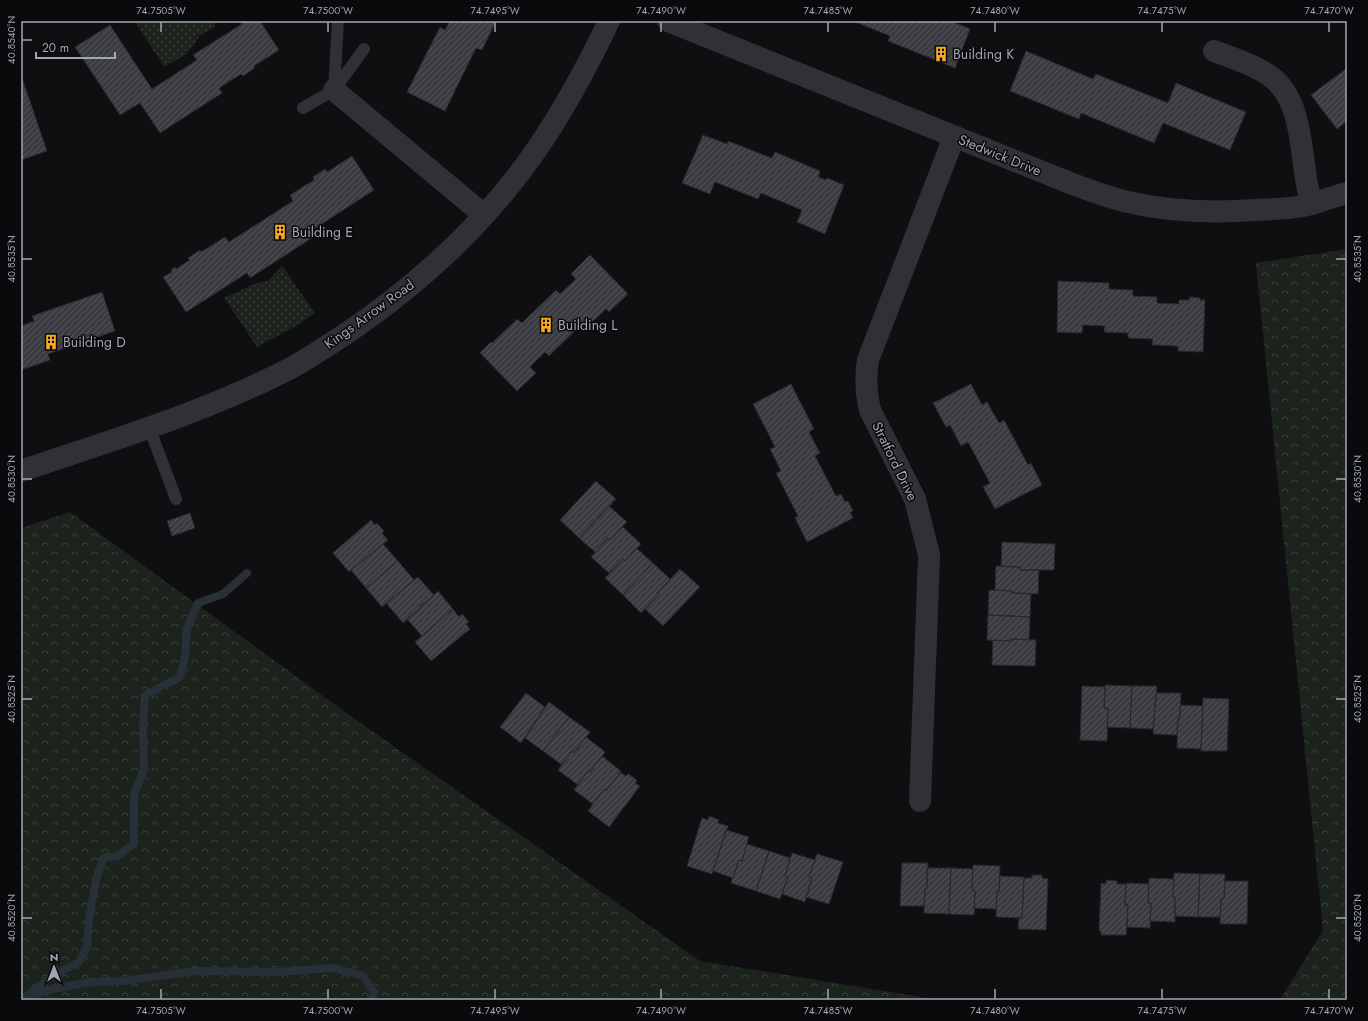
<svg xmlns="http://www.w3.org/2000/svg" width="1368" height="1021" font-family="Jost,sans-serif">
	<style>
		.grass { fill: url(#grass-dots) }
		.forest { fill: url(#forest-crowns) }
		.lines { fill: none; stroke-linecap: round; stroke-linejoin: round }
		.stream { stroke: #273036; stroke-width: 8 }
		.building { fill: url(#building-hatch); stroke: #29292d }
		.service { stroke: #303136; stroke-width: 12 }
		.minor { stroke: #303136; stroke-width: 22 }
		.tertiary { stroke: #303136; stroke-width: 22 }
		.ticks { fill: none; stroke: #a0a6b2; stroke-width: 1.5 }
		.labels { text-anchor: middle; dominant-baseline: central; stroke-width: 3; stroke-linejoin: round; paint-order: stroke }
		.poi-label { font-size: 14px; fill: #a0a6b2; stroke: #0a0a0c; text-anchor: start }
		.street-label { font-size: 14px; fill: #a0a6b2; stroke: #0a0a0c }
		.neatline { fill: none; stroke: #a0a6b2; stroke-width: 1.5 }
		.ticks-label { font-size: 10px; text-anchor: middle; fill: #a0a6b2 }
	</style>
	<defs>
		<pattern id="grass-dots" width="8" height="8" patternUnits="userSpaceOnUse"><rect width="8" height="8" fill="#1c231c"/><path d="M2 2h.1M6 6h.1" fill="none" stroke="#3a403b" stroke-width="1.8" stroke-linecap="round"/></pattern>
		<pattern id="forest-crowns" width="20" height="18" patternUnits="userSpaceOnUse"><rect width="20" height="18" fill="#1c231c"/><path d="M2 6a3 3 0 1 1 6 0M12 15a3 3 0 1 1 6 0" fill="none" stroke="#3a403b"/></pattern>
		<pattern id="building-hatch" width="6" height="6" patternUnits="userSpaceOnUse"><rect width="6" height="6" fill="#3b3c41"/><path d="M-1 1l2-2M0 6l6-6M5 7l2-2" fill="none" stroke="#54555a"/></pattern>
	</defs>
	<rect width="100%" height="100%" fill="#0f0f11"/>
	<path class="grass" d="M135 21H213L216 27 200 35 193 46 185 55 164 67Z
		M282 266 315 313 296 326 257 347 225 299V297C240 293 252 282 268 281Z"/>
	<path class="forest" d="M1347 249V1000H1280L1323 930 1256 263Z
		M70 512 345 712 700 961 939 1000H21V528Z"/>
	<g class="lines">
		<path class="stream" d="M31 996 48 990 89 982 123 981 197 971 277 972 334 968 363 976 374 992 371 1000
			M24 998 54 975 79 962 87 947 89 920 96 880 103 858 117 856 134 844V795L144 770 143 725 145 695 180 677 185 656 187 629 198 603 223 594 247 573"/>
	</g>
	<path class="building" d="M240 21H260L279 50 254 66 255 68 243 76 241 74 219 88 222 93 160 133 140 103 120 115 75 47 110 25 152 89 197 60 193 55 242 24Z
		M450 21H496L482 50 476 48 445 111 407 92 440 27 445 30Z
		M853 21H951L970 29 955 68 888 41 890 36Z
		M1026 51 1093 79 1096 74 1168 103 1176 83 1246 112 1230 150 1163 123 1154 143 1081 113 1079 119 1010 91Z
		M1347 68V121L1337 129 1311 95Z
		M21 75 47 151 21 160Z
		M703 135 727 144 728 141 772 158 775 152 820 171 818 177 826 180 827 178 844 185 825 234 797 222 802 210 761 193 758 199 715 182 710 194 682 183Z
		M352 156 374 190 314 229 318 234 250 278 247 273 186 312 163 277 172 272 171 270 175 267 176 269 190 260 188 258 200 250 201 252 225 237 229 242 293 201 290 195 314 180 313 177 325 169 327 172Z
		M590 255 628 294 609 312 606 309 588 326 584 322 549 356 545 352 530 367 536 373 517 391 480 353 491 342 492 343 517 319 522 323 556 290 560 294 576 279 571 274Z
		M1058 281 1109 283V289L1133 290V296L1157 297V303L1179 304V300H1189L1190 297 1200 298V300H1205L1203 352 1178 351V346L1152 345 1153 339 1128 338V333L1104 332 1105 326 1083 325 1082 333 1057 332Z
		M102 292 115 331 48 354 50 360 21 370V326L34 321 32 316Z
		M791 384 814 429 809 432 820 453 815 456 836 496 841 494 845 502 848 501 853 511 850 512 853 518 807 542 795 518 798 516 776 473 781 471 770 449 775 447 753 404Z
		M971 384 982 405 987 402 999 423 1004 420 1028 465 1031 463 1042 485 995 509 983 487 990 483 968 442 961 446 950 425 946 427 933 403Z
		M596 481 616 499 579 538 560 520Z
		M609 506 627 522 610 540 608 538 595 552 579 538Z
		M190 513 195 528 172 536 167 521Z
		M371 520 375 525 377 523 384 531 382 533 388 540 349 572 333 553Z
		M623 527 641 544 625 561 623 559 609 573 591 557 608 538 610 540Z
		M1002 542 1055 544 1054 570H1020V567L1001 566Z
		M383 544 398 561 366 588 351 570Z
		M636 548 653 563 623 595 605 578 623 559 625 561Z
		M398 561 414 580 382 607 366 588Z
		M653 563 670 579 657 593 659 594 641 613 623 595Z
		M996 566 1020 567V570H1039L1038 594 1012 593V591L995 590Z
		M680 569 700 587 663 626 645 609 659 594 657 593Z
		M418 577 434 595 420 606 421 608 403 623 386 603Z
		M989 590 1012 591V593L1031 594 1030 617 988 615Z
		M438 591 453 609 422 636 407 619Z
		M453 609 459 617 462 614 469 622 466 624 470 629 431 661 415 642Z
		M988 615 1030 617 1029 640 1011 639V641L987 640Z
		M1011 639 1036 640 1035 666 992 665 993 640 1011 641Z
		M1105 685 1132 686 1130 728 1107 727 1108 708H1104Z
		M1082 686 1105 687 1104 708H1108L1107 741 1080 740Z
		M1132 686H1157L1153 729 1130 728Z
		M526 693 545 707 521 743 500 727Z
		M1156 693H1181L1180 718H1178L1177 735 1153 734Z
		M1203 698 1229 699 1227 751H1201Z
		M549 702 569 717 543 751 525 738Z
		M1180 705 1203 706 1201 749 1177 748 1178 718H1180Z
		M569 717 590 732 574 753 572 751 562 765 543 751Z
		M586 737 605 752 590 772 588 771 578 785 558 770 572 751 574 753Z
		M602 756 621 771 606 791 604 789 593 804 574 790 588 771 590 772Z
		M620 772 626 776 628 774 637 780 635 783 640 786 609 827 588 811 604 789 606 791Z
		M709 816 719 820 718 823 728 826 712 874 687 866 702 818 708 820Z
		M726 830 749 837 742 861 739 860 733 878 713 871Z
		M747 844 769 851 756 891 731 883 739 860 742 861Z
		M769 851 790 858 785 876 788 877 780 899 756 891Z
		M792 853 815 860 809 877 812 878 805 902 782 894 788 877 785 876Z
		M817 854 843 862 829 904 806 897 812 878 809 877Z
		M902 863H928L927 888H925L924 906H900Z
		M973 865 1000 866 999 892H997L996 909 974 908 975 891 972 890Z
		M927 868H951L949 914 924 913 925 888H927Z
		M951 868 973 869 972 890 975 891 974 915 949 914Z
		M1174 873 1200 874 1198 917 1175 916V897H1173Z
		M1200 874H1225L1224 899H1221L1220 917H1198Z
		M1032 875H1042V878L1048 879 1046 930 1018 929 1019 918H1022L1024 878H1032Z
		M1000 876 1024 877 1022 918 996 917 997 892H999Z
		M1149 878 1174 879 1173 897H1175V922L1150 921 1151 903H1148Z
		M1106 880 1117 881V884H1126L1125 905H1128L1126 935H1101V931H1099L1101 883 1106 884Z
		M1225 881H1248L1247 924H1220L1221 899H1224Z
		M1126 883 1149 884 1148 903H1151L1150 928 1127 927 1128 905H1125Z"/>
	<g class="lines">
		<path class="service" d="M334 90 338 21
			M303 108 334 90 364 49
			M149 427 176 499"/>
		<path class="minor" d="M668 21 1065 181C1086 189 1106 197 1128 202 1170 212 1212 213 1255 210 1274 209 1294 209 1312 204 1324 200 1335 196 1347 193
			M1214 51C1232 58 1253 64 1270 76 1299 97 1300 139 1305 171 1306 182 1309 193 1311 204
			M334 90 484 215
			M920 801 929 555 915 499 870 410C866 393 865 377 868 360L954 137"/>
		<path class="tertiary" d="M21 471C112 440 206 412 291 368 309 358 327 346 344 335 418 285 486 223 537 149 565 108 588 65 609 21"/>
	</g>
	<path class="ticks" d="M161 22V32M328 22V32M495 22V32M661 22V32M828 22V32M995 22V32M1162 22V32M1329 22V32M22 40H32M22 259H32M1336 259H1346M22 479H32M1336 479H1346M22 699H32M1336 699H1346M22 918H32M1336 918H1346M161 989V999M328 989V999M495 989V999M661 989V999M828 989V999M995 989V999M1162 989V999M1329 989V999"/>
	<defs>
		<g id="building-bare" transform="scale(1.2)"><path d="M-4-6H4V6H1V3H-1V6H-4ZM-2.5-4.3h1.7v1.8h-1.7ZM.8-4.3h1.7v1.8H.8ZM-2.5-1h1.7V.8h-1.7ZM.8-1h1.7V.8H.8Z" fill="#f9a81f" stroke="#0a0a0c" stroke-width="2.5" paint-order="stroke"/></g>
	</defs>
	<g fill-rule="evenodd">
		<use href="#building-bare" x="941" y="54"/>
		<use href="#building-bare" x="280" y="232"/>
		<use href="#building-bare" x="546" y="325"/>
		<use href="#building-bare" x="51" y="342"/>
	</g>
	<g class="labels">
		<g class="poi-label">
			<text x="953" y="54">Building K</text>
			<text x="292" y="232">Building E</text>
			<text x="558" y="325">Building L</text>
			<text x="63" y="342">Building D</text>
		</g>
		<g class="street-label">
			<text transform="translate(1000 155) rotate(22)">Stedwick Drive</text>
			<text transform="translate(369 314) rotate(-36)">Kings Arrow Road</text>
			<text transform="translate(895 461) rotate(64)">Stratford Drive</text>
		</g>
	</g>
	<rect width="1368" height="1021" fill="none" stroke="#0a0a0c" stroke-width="44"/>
	<g transform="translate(54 967)" stroke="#0a0a0c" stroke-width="3" paint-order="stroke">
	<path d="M0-3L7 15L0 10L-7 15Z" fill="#a0a6b2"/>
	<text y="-6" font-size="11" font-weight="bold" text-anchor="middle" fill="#a0a6b2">N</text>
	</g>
	<path d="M36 52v6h79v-6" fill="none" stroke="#a0a6b2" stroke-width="2"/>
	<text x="42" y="52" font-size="12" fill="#a0a6b2" stroke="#0a0a0c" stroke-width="3" paint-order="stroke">20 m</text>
	<rect x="22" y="22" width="1324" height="977" class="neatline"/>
	<g class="ticks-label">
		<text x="161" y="14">74.7505°W</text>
		<text x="328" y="14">74.7500°W</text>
		<text x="495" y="14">74.7495°W</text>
		<text x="661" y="14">74.7490°W</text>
		<text x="828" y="14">74.7485°W</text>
		<text x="995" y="14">74.7480°W</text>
		<text x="1162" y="14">74.7475°W</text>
		<text x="1329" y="14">74.7470°W</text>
		<text transform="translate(11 40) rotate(-90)" y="4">40.8540°N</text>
		<text transform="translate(11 259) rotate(-90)" y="4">40.8535°N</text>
		<text transform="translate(1357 259) rotate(-90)" y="4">40.8535°N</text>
		<text transform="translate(11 479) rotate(-90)" y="4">40.8530°N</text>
		<text transform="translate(1357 479) rotate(-90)" y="4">40.8530°N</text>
		<text transform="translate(11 699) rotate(-90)" y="4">40.8525°N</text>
		<text transform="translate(1357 699) rotate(-90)" y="4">40.8525°N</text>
		<text transform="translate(11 918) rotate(-90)" y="4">40.8520°N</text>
		<text transform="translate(1357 918) rotate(-90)" y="4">40.8520°N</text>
		<text x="161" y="1014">74.7505°W</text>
		<text x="328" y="1014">74.7500°W</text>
		<text x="495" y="1014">74.7495°W</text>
		<text x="661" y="1014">74.7490°W</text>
		<text x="828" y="1014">74.7485°W</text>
		<text x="995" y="1014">74.7480°W</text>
		<text x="1162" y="1014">74.7475°W</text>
		<text x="1329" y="1014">74.7470°W</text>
	</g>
</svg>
